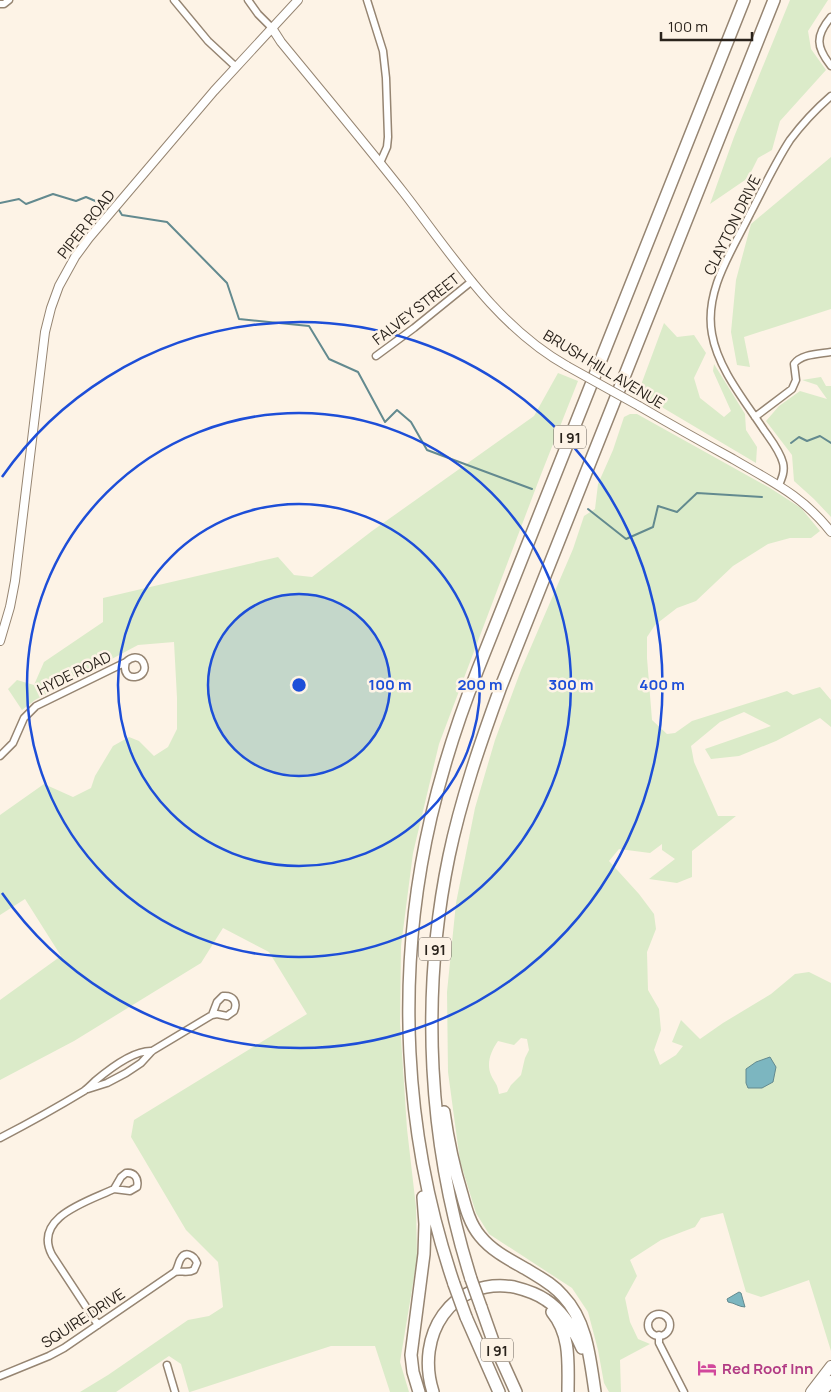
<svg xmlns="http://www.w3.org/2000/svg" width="831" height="1392" font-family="Manrope,sans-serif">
<rect width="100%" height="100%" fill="#fdf3e6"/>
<path fill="#dbebc9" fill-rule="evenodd" d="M790,0h38l-20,31 3,18 15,21 -46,51 -8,29 -14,8 -10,20 -38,26 24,-67z
M831,157v152l-87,28 6,30 -13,-2 -6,-33 5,-52 15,-56z
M664,323l13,14 17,-2 12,18 -12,25 6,20 24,19 7,-6 -18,-40 1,-7 31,50 1,16 11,17 -1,16 -118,-70z
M558,373l20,8 -38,96 -101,267 -26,109 -12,93 -1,77 7,106 9,78 1,52 -17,103 9,30h-19l-15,-46h-44l-141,46h-1l-8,-28 -12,-8 -53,36h-36l28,-17 80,-55 21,-4 14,-9 -5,-45 -32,-32 -55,-93 3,-17 173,-106 -38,-62 -46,-24 -22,35 -127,78 -74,39v-80l61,-44 -36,-57 -25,16v-100l44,-31 29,13 18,-9 4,-12 18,-30 16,-9 10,4 15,15 14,-9 9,-18v-31l-3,-56 -36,3 -103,55 -13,10 -14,-21 9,-9 17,5 10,-23 59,-40v-24l175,-41 16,18 18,2 60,-46 162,-115z
M821,377l5,9h5v131l-17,-18 -20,-18 -2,-26 -26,-34 13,-15 21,-15 27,8 -10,-14 -15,-5z
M630,414h7l133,74 31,20 19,23 -9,7h-21l-22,6 -35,22 -37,35 -19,7 -22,17 -8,12v21l5,62 15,14 8,-1 17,-12 95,-30 6,4 27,-8 11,13v27l-11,-9 -44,23 -37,15 -28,3 -6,-10 66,-23 -27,-14 -24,10 -29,24 3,16 24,54h18l-44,35v26l-15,6 -28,-4 26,-20 -13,-9v-6l-12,9 -31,-4 -10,12 30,33 15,20 2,15 -9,23 1,38 11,19 2,21 -7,20 6,15 16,-10 7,-9 -11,-4 9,-22 19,19 23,-16 48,-29 24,-20 14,-2 22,11v368l-22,-71 -48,17 -15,-5 -23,-79 -22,5 -6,9 -34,13 -31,20 7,16 -12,22 5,24 8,17 12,5 -30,16 1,32h-12l-5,-9 -6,-33 -10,-38 -16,-24 -83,-54 -13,-21 -16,-52 -12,-89 -1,-80 9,-89 19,-95 20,-68 26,-70 52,-121 11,-33 11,-7 3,-25 15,-34 11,-33zM521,1038l6,1 2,11 -4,8 -4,17 -10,10 -4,7 -8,2c-2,-12 -4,-10 -8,-19 -5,-12 0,-24 7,-34l16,4z"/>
<path fill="#7cb6c0" stroke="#638a8f" d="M770,1057l6,10 -3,15 -11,6h-14l-2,-5v-14l10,-7z
M739,1292l2,1 4,14c-6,0 -10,-4 -17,-5l-1,-3z"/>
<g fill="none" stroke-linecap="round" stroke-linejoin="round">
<path stroke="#638a8f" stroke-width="2" d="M0,203l19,-4 7,5 27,-10 23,7 10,-4 14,6 10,2
M119,210l3,5 45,7 60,61 12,36 70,7 20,33 29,13 27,50 12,-12 14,12 16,28 105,39
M791,443l8,-6 8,4 13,-5 11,7
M588,509l38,30 27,-12 5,-21 19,6 20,-19 65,4"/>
<g stroke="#968572" stroke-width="9">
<path id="minor" d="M174,0l34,41 28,26
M248,0l10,14 14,14
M367,0l16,51 3,27 2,59 -1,10 -7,16
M0,4h4l5,-4
M831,17c-16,19 -15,30 0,49
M376,356l38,-28 58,-47
M755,417l37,-28 4,-9 -2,-16c7,-10 25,-10 37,-12
M779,485c3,-7 6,-14 4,-22 -3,-12 -12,-23 -19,-33 -19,-29 -46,-61 -52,-96 -8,-43 20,-83 38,-120 13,-25 25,-51 40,-74 12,-16 26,-31 41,-44
M0,756l13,-13 11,-25 12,-12 90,-44c5,-5 13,-7 17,0 9,17 -24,23 -17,0
M223,996c10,-1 15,6 11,15l-7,5 -10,-2 -5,1 5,-13z
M88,1089l19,-6 19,-10 15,-10 11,-12 60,-36
M0,1138c29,-15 56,-30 84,-47 4,-3 7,-6 11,-10 13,-11 39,-31 57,-30
M126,1173c8,-1 13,5 11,14l-7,4 -16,-2 7,-12z
M648 1325a11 11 0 1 1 22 0a11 11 0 1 1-22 0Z
M98,1325l-46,-70c-20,-38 37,-54 62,-66
M659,1335v8l25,49
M167,1365l8,27
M0,1376l49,-20 15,-8 111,-76c6,-2 12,2 19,-2l3,-7c-3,-8 -12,-13 -17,-3 -2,4 -2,8 -5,12"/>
</g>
<g stroke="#968572" stroke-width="10">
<path id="tertiary" d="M272,28l9,14c41,50 83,100 123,151 48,62 92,133 163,173
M639,406c31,18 63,36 94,53 39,23 69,36 98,73
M0,641l10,-34 5,-26 30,-249 6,-24 8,-22 16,-29 14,-19 125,-147 84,-91"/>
</g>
<g stroke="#968572" stroke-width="12">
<path id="primary" d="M811,1392l20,-26
M822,1392l9,-11"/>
</g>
<g stroke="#968572" stroke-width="14">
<path id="motorway" d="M444,1112c4,28 10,56 18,82 4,15 8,30 18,42 12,15 30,24 46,33 13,8 27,15 37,27 24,25 27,63 32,96
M471,1279c-43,-136 -51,-283 -22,-423 12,-57 31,-112 51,-167l274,-689
M454,1284c-51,-150 -59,-312 -23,-467 12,-51 28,-100 47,-148l266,-669
M481,1307l12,34 23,51
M552,1312c19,23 16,52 16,80
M466,1317l33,75
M419,1392l-6,-20 -2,-17 13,-101 1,-30 -2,-27
M433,1392c-18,-56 18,-115 81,-105 12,3 22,6 32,13 17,11 28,30 36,48"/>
</g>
<use href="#minor" stroke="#fff" stroke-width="6"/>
<use href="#tertiary" stroke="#fff" stroke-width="8"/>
<use href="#primary" stroke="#fff" stroke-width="10"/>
<use href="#motorway" stroke="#fff" stroke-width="11"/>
<g stroke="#968572" stroke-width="10" stroke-linecap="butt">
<path id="tertiary-bridge" d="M567,366l72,40"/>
</g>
<g stroke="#968572" stroke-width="14" stroke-linecap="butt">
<path id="motorway-bridge" d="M471,1279l10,28
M454,1284l12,33"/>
</g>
<use href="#tertiary-bridge" stroke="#fff" stroke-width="8"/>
<use href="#motorway-bridge" stroke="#fff" stroke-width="11"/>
</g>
<circle cx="299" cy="685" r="91" fill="#1d4ed8" fill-opacity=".12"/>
<g fill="none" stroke="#1d4ed8" stroke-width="2.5">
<circle cx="299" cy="685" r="91"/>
<circle cx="299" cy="685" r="181"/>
<circle cx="299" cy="685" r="272"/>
<path d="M2 477A363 363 0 1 1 2 893"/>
</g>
<defs>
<g id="hotel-bare" transform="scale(1.5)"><path d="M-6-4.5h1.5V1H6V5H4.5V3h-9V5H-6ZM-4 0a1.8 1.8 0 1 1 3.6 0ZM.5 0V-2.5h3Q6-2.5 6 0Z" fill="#d1479c" stroke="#fdf3e6" stroke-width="2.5" paint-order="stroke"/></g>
</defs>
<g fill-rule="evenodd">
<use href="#hotel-bare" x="707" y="1368"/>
</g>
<g text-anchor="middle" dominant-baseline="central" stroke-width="5" stroke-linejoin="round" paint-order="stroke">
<g fill="#fdf3e6" stroke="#696159" stroke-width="1">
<rect x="554" y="425.5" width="32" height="23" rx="4"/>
<rect x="419" y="937.5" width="32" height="23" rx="4"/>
<rect x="481" y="1338.5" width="32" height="23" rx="4"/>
</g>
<g font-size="14" font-weight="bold" fill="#2a231c">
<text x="570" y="437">I 91</text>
<text x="435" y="949">I 91</text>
<text x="497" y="1350">I 91</text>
</g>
<g font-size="15" fill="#2a231c" stroke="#fdf3e6">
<text transform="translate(86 224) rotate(-52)">PIPER ROAD</text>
<text transform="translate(732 225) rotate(-64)">CLAYTON DRIVE</text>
<text transform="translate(416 309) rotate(-38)">FALVEY STREET</text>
<text transform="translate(604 369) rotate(31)">BRUSH HILL AVENUE</text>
<text transform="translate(74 673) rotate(-26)">HYDE ROAD</text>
<text transform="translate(83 1318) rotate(-33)">SQUIRE DRIVE</text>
</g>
<g font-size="15" font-weight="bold" fill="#b23c85" stroke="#fdf3e6" text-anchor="start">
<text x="722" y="1368">Red Roof Inn</text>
</g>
</g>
<circle cx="299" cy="685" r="8" fill="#1d4ed8" stroke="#fdf3e6" stroke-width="2.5"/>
<g font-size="15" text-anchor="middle" font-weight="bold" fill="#1d4ed8" stroke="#fdf3e6" stroke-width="5" stroke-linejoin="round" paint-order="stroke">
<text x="390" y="690">100 m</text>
<text x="480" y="690">200 m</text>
<text x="571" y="690">300 m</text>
<text x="662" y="690">400 m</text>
</g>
<path d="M661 32v8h91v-8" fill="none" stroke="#2a231c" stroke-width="2.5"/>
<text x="668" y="32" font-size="15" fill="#2a231c" stroke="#fdf3e6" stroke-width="4" paint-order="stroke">100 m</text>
</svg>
